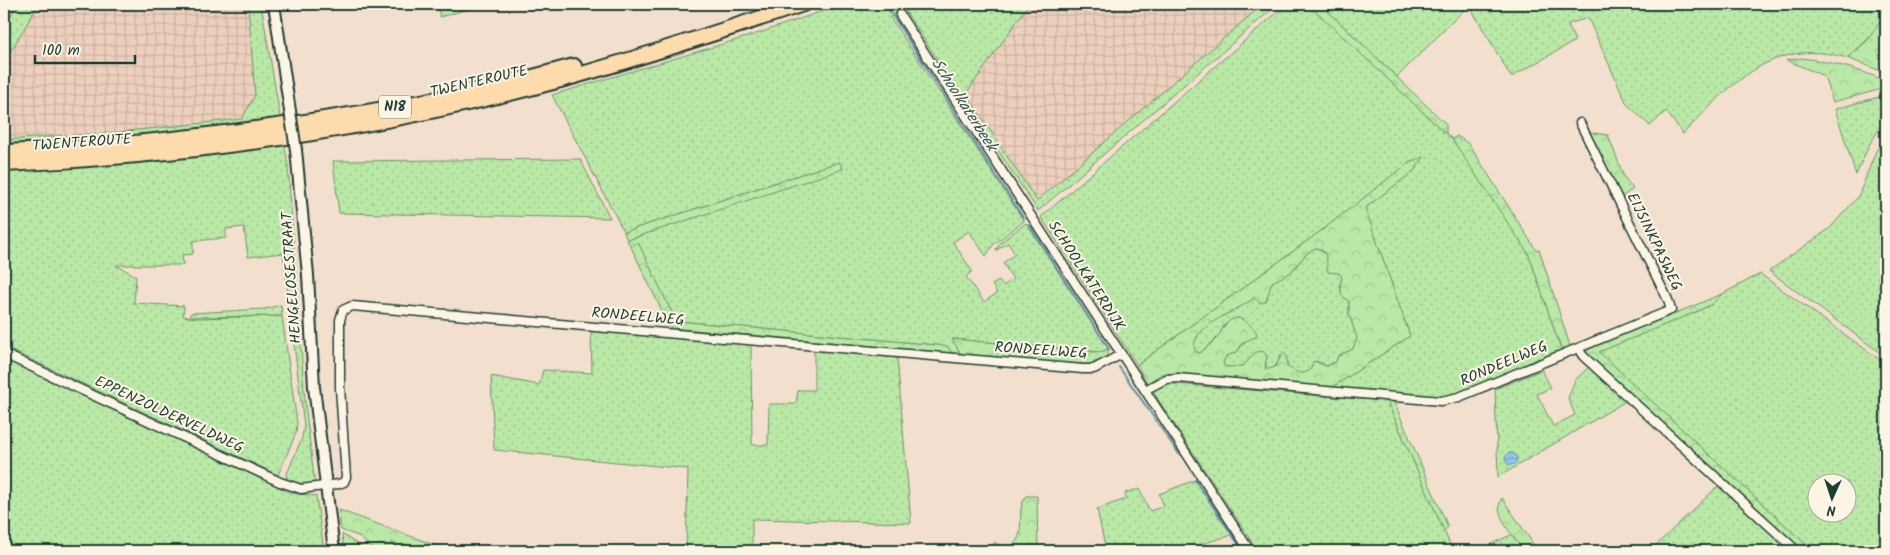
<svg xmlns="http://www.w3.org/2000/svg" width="1890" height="555" font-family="Kalam,sans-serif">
<defs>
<pattern id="industrial-grid" width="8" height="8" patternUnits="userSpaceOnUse" patternTransform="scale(1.25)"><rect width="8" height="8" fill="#edcfbc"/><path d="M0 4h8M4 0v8" fill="none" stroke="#cbb3a2"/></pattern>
<pattern id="grass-dots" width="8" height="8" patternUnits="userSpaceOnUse" patternTransform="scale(1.25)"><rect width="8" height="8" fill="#bae8a6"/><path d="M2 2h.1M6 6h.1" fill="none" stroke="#9fc890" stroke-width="1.8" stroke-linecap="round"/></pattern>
<pattern id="forest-crowns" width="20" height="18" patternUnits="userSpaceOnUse" patternTransform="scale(1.25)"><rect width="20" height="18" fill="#bae8a6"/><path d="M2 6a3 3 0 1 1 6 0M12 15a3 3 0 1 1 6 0" fill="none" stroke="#9fc890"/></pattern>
<pattern id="water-rules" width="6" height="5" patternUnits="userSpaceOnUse" patternTransform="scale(1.25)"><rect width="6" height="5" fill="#90c8ef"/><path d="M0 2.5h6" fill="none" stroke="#75a4c2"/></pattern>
</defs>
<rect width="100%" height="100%" fill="#f3dfcd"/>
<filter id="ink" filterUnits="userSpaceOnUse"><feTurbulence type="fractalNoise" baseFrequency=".02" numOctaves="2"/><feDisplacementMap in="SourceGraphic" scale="10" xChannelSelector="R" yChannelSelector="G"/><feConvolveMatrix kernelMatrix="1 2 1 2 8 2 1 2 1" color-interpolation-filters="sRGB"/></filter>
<g filter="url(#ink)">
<path fill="url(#industrial-grid)" d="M4,4h248l14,90 -13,28 -249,22z
M1029,4h234l-226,197 -71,-107z"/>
<path fill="url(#grass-dots)" stroke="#6c926d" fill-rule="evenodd" d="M17,4h22l-35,58v-34z
M248,4h13l20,118 -277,27v-9l114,-8 124,-13 13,-24z
M843,4h186l-63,90 71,107 226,-197h15l-240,207 -134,-202 -14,8 134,204 -31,24 -7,11 -17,-25 -16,11 19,29 -6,6 18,25 13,-9 -5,-8 7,-4 4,5 10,-7 -10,-16 12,-9 -7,-11 -13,8 6,-9 25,-19 83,126 -9,3 -147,-13 7,15 -8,-1 -5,-7 -280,-26 -3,-5h9l-35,-72 -7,4 -4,-7 216,-72 -4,-6 -215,70 -72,-137 201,-60z
M1287,4h21l145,136 13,17 63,98 33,97 -114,46 -117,-10 79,-52 -45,-128 49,-37 1,-12 -90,69 -188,137 -96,-148z
M1320,4h566c0,22 -23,40 -39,54 -75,-22 -116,27 -164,76l-17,-23 -16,15 -23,-22 -39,-86 -20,6 7,17 -64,36 -42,-72 -72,72z
M1886,95v25l-16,23 -14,32 -21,-66z
M1886,136v221l-117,-86 60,-42 29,-32 18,-46z
M284,141l4,25 17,237 10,82 -10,2 -17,-6 -2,-5 16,-38 2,-12 -21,-173 -35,4 -4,-30 -18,2v9l-33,3v13l-11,1 1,10h-67l20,11 -2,27 50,3 -1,10 15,2 84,-2 15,107 -1,10 -18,42 -274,-128v-179z
M580,159l30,59 -271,-5 -6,-52z
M1315,248c11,1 15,16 20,24l4,1 3,4 -2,8 2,11 7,5v13l8,24 -4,11 -15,7 -2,6 -10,4 -9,-5c-4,5 -11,16 -20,13 -3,-1 -6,-5 -10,-6v-7l-6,-7c-3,8 -5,16 -15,16v-8l-10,-10 -13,14 -18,1 -2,-4 3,-7 11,-4 10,-13 9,-2 -4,-10 -14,-9 -14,7 -5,11 -19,17 -6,-2c-7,-24 46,-41 60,-53l3,1 10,-2 5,-15 22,-13 12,-15z
M1760,274l126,90v187h-73l-215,-199 100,-41 14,-7 10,-10zM1818,482h30v30h-30z
M591,329l160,16 1,100h16l1,-41h27l2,-14h16v-40l83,8 14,165 -159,-4v32h-66l2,-82 -194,-19 -3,-74 48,9 4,-15 49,3z
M4,357l167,77 112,55 7,4 26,3 8,55h-320z
M1589,367l37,34 -128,76 -3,-88 47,-19 9,18 -14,6 16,32 22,-11 -7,-17 7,-18z
M1161,383l226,18 66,150h-195l-103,-156 -2,-7z
M1195,480l37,55 -54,16h-72l-9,-42 29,-10 -1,-6 14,-4 11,22 14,-5 -5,-12z
M1719,485l62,57 8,9h-139z
M342,534l25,17h-23z
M1513,534l11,17h-48z"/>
<path fill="url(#forest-crowns)" stroke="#6c926d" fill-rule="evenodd" d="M437,4h29l2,5 -28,8z
M1308,4h12l126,120v10z
M1886,12v61l-39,-15 20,-17z
M1802,58c30,4 56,11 84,23v7l-53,14 -9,-26 -38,-16z
M1587,132l21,3 16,42 9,12 -13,9z
M1457,136l12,8 67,106 3,-1 32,100 -9,3 -33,-97 -77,-116z
M1424,157l-10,14 -49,37 45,128 -79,52 -168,-15 -16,10 -10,-18 188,-137 82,-64zM1315,248c15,1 10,14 13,24l11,1 3,4 -2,8 2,11 7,5v13l8,24 -4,11 -15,7 -2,6 -10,4 -12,-5 -4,9c-11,7 -13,1 -23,-3l-1,-12 -3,-2 -8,14 -9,3 -1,-4 2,-10 -4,-5 -7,1 -13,14 -18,1 -2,-4 3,-7 11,-4 6,-10 13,-5 1,-4c-9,-12 -22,-23 -33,-6 -3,3 -4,7 -6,10 -6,6 -12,11 -18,16l-5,-2c-8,-24 45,-41 59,-53l6,5 6,-2 6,-19 18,-9 16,-19z
M839,162l4,7 -216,71 -3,-8z
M638,242l35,73h-9l-33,-68z
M1722,294l-10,10 -14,7 -99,41 214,199h-11l-216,-198 3,-4z
M281,305l1,11 -93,1 2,-4 74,-4z
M667,320l280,26 5,7 -281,-25z
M952,339l148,13 9,-3 -3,9 -20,7 -125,-11z
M1387,401l7,1 54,125 -4,4z
M1026,496h11l1,55h-43l-1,-9 12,6c25,-8 7,-36 20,-52z
M1502,498l36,53h-14c-9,-13 -33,-38 -22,-53z
M339,510l112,41h-35l-25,-9v9h-15l-18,-15 -17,-6z"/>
<path fill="url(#water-rules)" stroke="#6390a4" d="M1505 459a6 6 0 1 1 12 0a6 6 0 1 1-12 0Z"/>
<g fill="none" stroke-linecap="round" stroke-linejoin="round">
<path stroke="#6390a4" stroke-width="2" d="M885,4l139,215
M1029,225l80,124
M1119,367l60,87
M1195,480l48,71"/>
<g stroke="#1f3d34" stroke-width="11">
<path id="street" d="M900,15l350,536
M1578,348l93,-38 -3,-10 -88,-177
M4,354l276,128 21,7 38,-5 5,-2 2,-5 -6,-89v-68l3,-10 9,-4 731,63h11l26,-14
M1145,390l21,-11 12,-1 263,23 18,-4 119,-49 5,8 214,195"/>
</g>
<g stroke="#1f3d34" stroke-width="14">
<path id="secondary" d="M274,4l16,107
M296,150l12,125 6,112 20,164"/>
</g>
<g stroke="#1f3d34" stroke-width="18">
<path id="highway" d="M4,152c89,-3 178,-13 266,-25 102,-14 205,-33 304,-61
M4,164c190,-8 380,-36 564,-86 79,-22 157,-48 235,-74"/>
</g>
<use href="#street" stroke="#fcf5e5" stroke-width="8"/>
<use href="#secondary" stroke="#fcf5e5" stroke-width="10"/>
<use href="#highway" stroke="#fedbac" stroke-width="14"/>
<g stroke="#1f3d34" stroke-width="14" stroke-linecap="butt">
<path id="secondary-bridge" d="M290,111l6,39"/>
</g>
<use href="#secondary-bridge" stroke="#fcf5e5" stroke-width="10"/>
</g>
</g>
<g text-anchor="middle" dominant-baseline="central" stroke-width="4" stroke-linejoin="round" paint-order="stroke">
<rect fill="#fcf5e5" stroke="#617469" stroke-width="1" x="379" y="95.5" width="32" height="23" rx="4"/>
<g font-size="14" font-weight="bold" fill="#1f3d34">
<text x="395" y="107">N18</text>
</g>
<g font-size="15" fill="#1f3d34" stroke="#fcf5e5">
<text transform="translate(479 82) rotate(-13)">TWENTEROUTE</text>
<text transform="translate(82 143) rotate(-4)">TWENTEROUTE</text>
<text transform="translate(1654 242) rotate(64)">EIJSINKPASWEG</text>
<text transform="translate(1086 276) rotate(57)">SCHOOLKATERDIJK</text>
<text transform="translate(292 278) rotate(-94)">HENGELOSESTRAAT</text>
<text transform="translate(638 317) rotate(5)">RONDEELWEG</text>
<text transform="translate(1041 351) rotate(4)">RONDEELWEG</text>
<text transform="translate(1504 364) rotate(-23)">RONDEELWEG</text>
<text transform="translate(169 415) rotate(25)">EPPENZOLDERVELDWEG</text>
</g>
<g font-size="16" font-style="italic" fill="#365959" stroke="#fcf5e5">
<text transform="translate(964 105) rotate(57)">Schoolkaterbeek</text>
</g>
</g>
<rect width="1890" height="555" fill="none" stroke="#fcf5e5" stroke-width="20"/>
<rect x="10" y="10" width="1870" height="535" fill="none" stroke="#1f3d34" stroke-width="2" filter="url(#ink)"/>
<g transform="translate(1832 498) rotate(183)"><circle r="24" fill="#fcf5e5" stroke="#a4ab9e"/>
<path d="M0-4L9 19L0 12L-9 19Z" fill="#1f3d34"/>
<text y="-8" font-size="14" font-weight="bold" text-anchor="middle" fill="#1f3d34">N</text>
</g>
<path d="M35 55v8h100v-8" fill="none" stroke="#1f3d34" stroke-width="2.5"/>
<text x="42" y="55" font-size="15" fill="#1f3d34" stroke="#fcf5e5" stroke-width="4" paint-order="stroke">100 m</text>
</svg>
